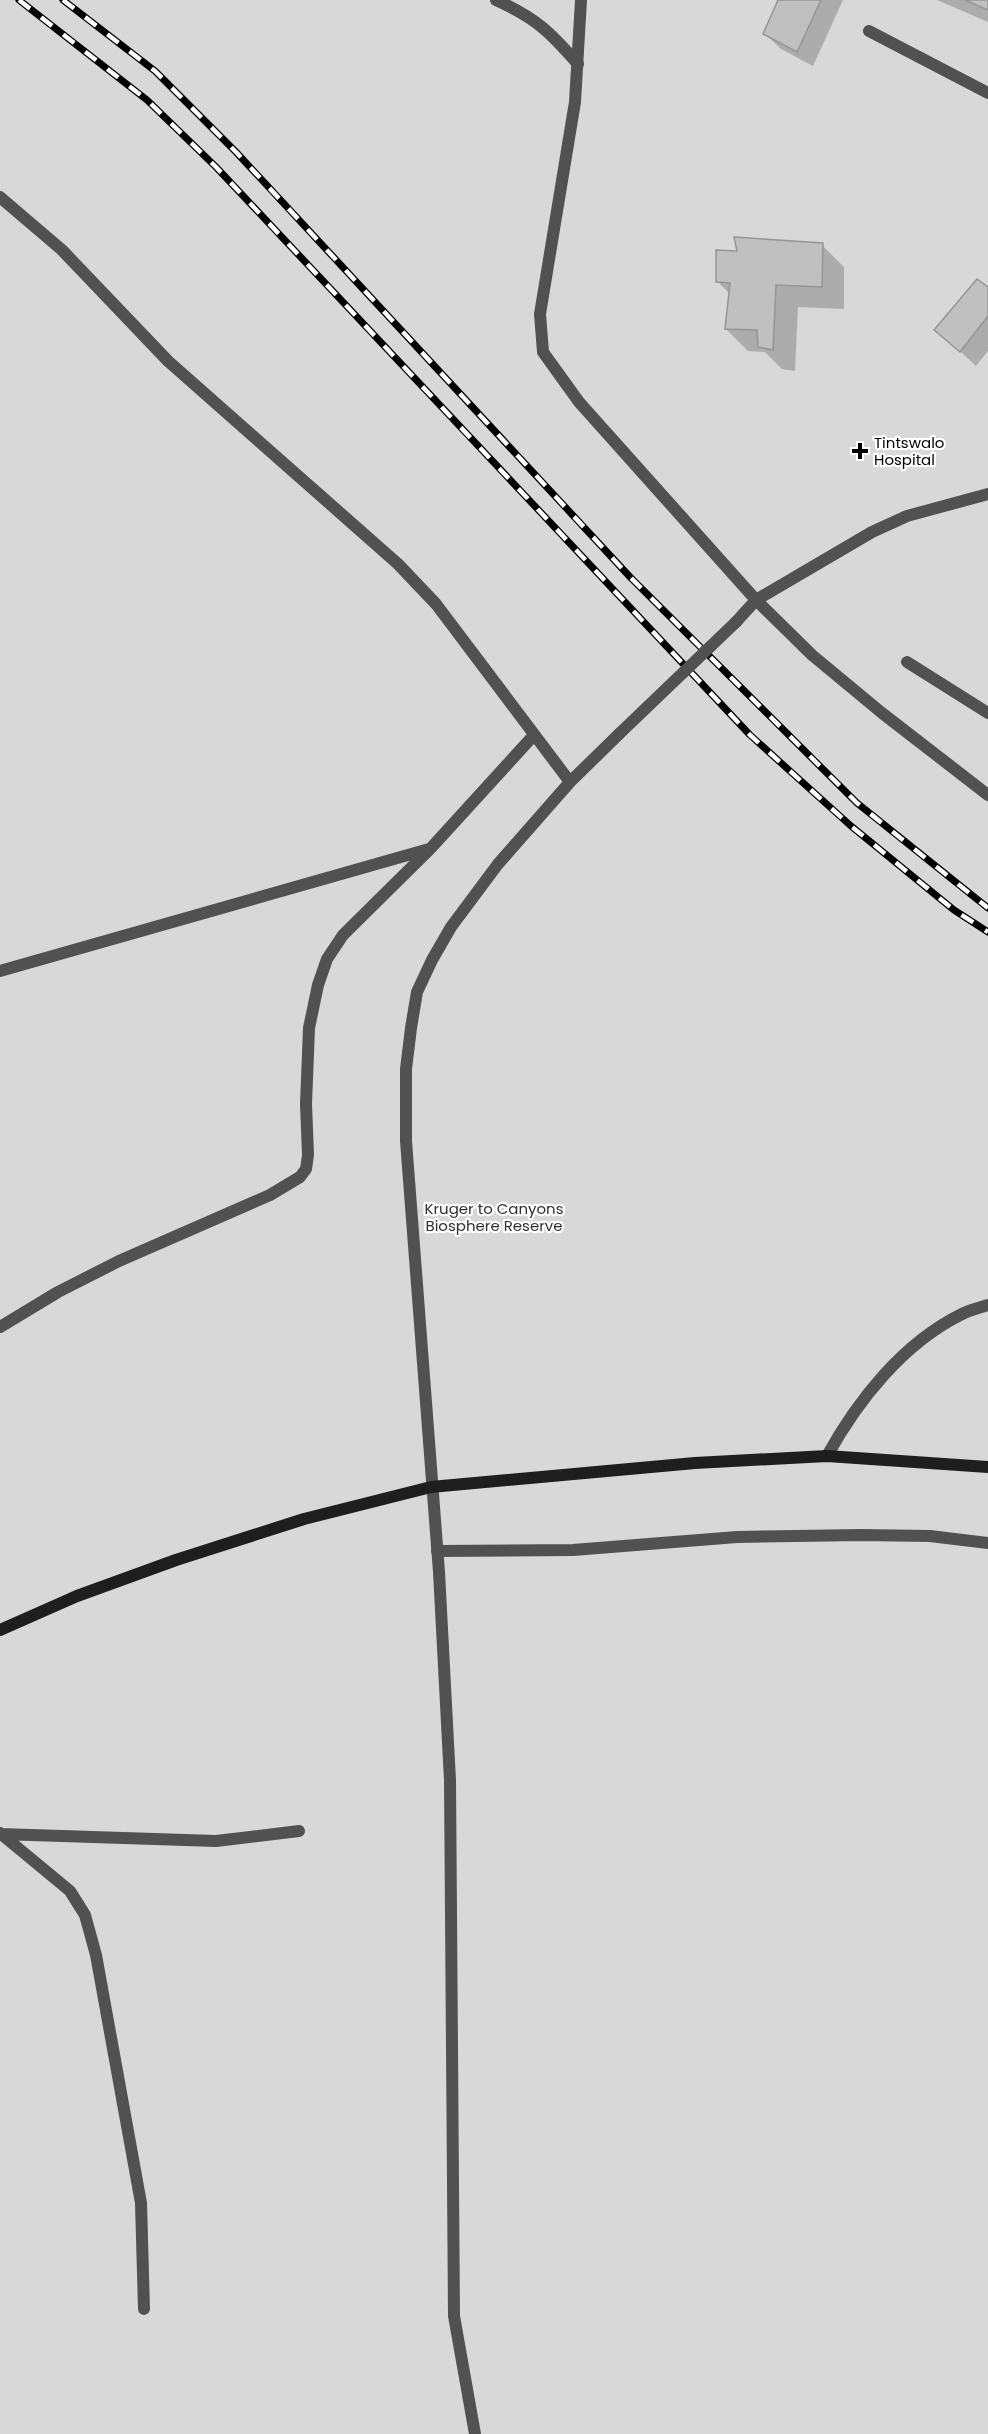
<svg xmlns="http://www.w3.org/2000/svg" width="988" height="2434" font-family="Poppins,sans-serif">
<rect width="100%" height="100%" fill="#fff"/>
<path fill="#d8d8d8" d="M0,0h988v2434h-988z"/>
<path fill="#0003" d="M780,0h63l-30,66 -32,-17 -16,-15z
M937,0h51v22z
M822,245l22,22v42l-46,-2 -3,64 -13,-2 -17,-17 -17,-1 -22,-22 4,-35 -13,-13 22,-28z
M988,288v63l-12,15 -40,-37z"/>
<path fill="#c0c0c0" stroke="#959595" stroke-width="1.5" d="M778,0h43l-24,52 -34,-18z
M965,0h23v10z
M734,237l89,6 -1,44 -46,-2 -3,65 -15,-3 -1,-17 -32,-1 5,-46 -14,-1v-32l21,1z
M977,279l11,8v29l-28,36 -26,-22z"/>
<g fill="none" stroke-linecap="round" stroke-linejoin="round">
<path stroke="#515151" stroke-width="12" d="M496,0c40,18 54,32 82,64
M869,31l119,62
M756,600l116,-68 35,-16 81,-22
M907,662l81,51
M827,1456c31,-56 76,-113 135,-142 8,-4 17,-6 26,-9
M437,1551l136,-1 164,-13 124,-2 69,1 58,7
M0,1833l70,58 15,24 11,40 45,248 3,106
M0,1834l216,7 83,-10"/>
<path stroke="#515151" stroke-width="12" d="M581,0l-6,102 -35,212 3,38 36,50 177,198 56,55 70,58 106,82
M0,197l62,53 106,111 230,203 38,40 134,178
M736,622l20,-22
M0,971l429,-122
M0,1327l58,-35 61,-31 151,-66 30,-18 6,-8 2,-14 -2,-51 3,-76 9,-43 9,-26 16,-24 88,-87 103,-113
M475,2434l-21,-118 -4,-536 -11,-208 -33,-431v-72l5,-41 6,-36 15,-32 19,-33 47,-63 72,-82 49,-48"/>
<path stroke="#1e1e1e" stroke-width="12" d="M0,1630l77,-34 99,-36 128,-41 127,-32 264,-24 132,-7 161,11"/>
<g stroke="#000" stroke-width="7">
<path id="rail" d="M19,0l128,100 69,67 534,568 101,91 103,84 34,22
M63,0l92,71 81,81 395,426 226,225 131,105"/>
</g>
<use href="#rail" stroke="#fff" stroke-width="4.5" stroke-dasharray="14" stroke-linecap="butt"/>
<path stroke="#515151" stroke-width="12" d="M619,734l117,-112"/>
</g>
<path fill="#000" stroke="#fff" stroke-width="2" d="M857 442h6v6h6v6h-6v6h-6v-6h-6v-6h6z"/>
<g text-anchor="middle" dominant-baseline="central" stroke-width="4.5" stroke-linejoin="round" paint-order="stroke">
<g font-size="15" fill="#000" stroke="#fff" text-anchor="start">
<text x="874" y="442">Tintswalo<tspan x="874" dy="17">Hospital</tspan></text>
</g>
<g font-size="15" fill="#2f2f2f" stroke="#fff">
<text x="494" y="1208">Kruger to Canyons<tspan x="494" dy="17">Biosphere Reserve</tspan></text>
</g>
</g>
</svg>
